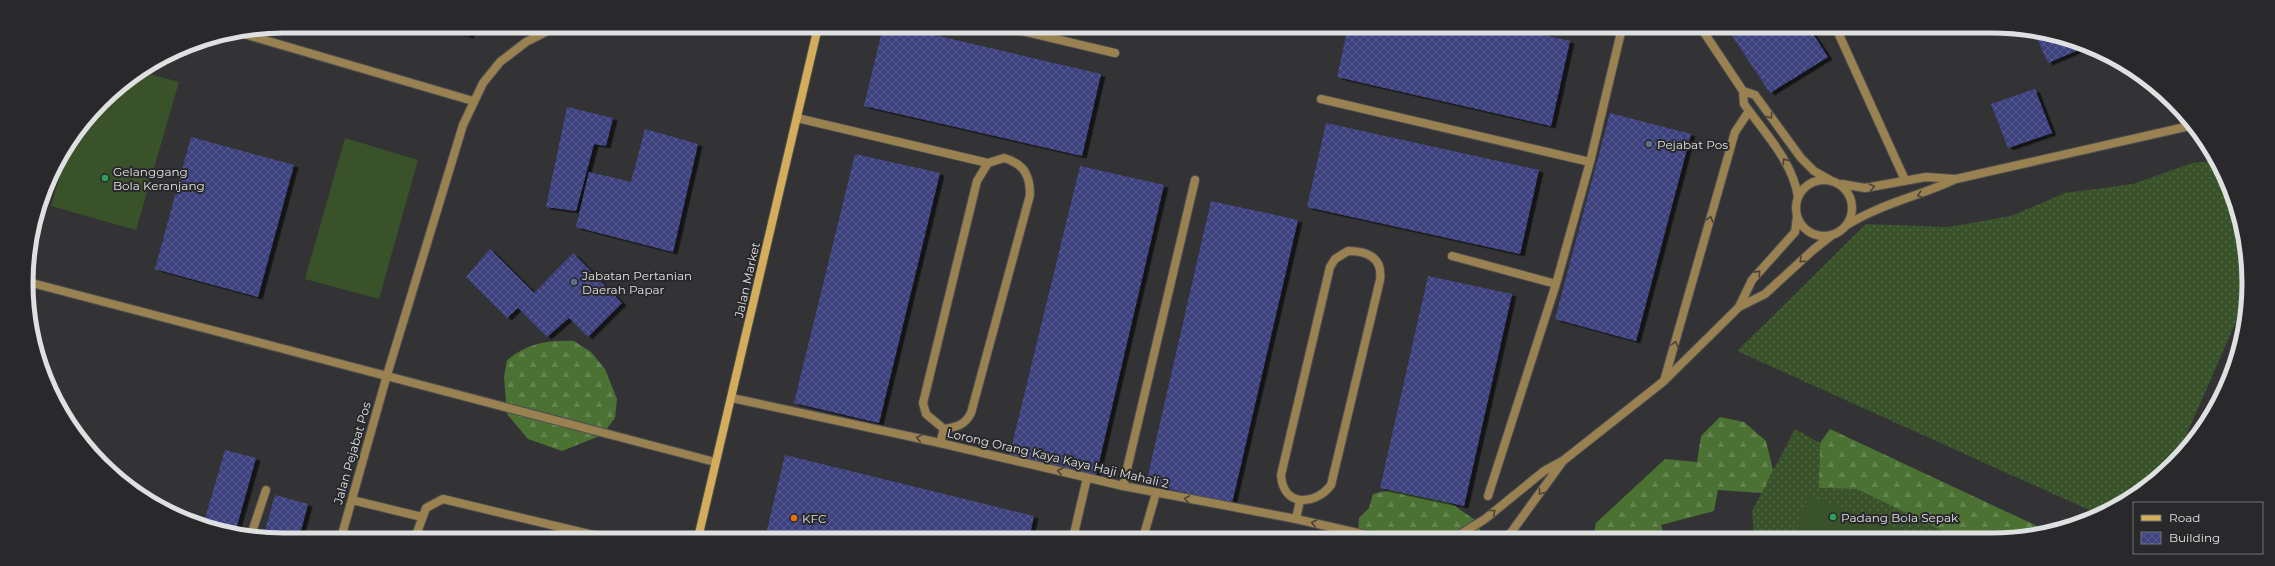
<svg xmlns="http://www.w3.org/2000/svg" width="2275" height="566" font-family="Montserrat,sans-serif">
<defs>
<pattern id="grass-dots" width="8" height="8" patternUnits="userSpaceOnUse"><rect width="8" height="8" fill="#39522a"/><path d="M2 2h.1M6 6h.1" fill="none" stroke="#556b49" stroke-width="1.8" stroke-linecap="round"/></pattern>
<pattern id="forest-firs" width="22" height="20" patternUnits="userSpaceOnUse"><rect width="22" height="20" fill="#4b7133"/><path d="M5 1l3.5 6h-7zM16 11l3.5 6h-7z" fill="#648550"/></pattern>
<pattern id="building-cross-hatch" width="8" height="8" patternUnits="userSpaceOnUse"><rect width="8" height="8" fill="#3e427f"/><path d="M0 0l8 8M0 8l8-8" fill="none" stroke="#595d91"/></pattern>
<filter id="shadow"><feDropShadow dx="4.5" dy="2.5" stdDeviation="0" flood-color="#0009"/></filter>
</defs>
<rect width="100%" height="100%" fill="#333336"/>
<path fill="url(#grass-dots)" d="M2213,161l27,56 6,82 -73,166 -68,49 -5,1 -363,-164 129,-127 82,3 63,-11 54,-23 68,-9 59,-21z
M1795,429l25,14 -1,45 38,1 100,49h-203l-2,-27z"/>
<path fill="url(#forest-firs)" d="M574,341l17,11 14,17 12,30 -2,19 -13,17 -40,16 -34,-12 -21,-25 -3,-37 3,-17c21,-17 41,-20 67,-19z
M1720,417l24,5 22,19 7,29 -11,23 -44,-3 -4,21 -53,14 4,13h-72l3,-15 69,-64 32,3 4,-26z
M1830,429l207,97 9,6 -21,6h-68l-100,-49 -38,-1 1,-45z
M1390,490l36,3 26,11 26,18 3,11 -2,5h-118l-3,-3 1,-17 10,-10 4,-14z"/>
<path fill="#39522a" d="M142,72l37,10 -43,148 -85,-24 17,-57 45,-59z
M345,138l73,22 -39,139 -74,-20z
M1808,496l115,42h-129z"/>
<path fill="url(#building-cross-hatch)" filter="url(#shadow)" d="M433,26h39l-3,10z
M883,27h17l201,47 -19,82 -218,-50z
M1348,27l163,1 59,13 -19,85 -214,-49z
M1727,28h82l19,29 -58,36z
M2034,31l49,17 -35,15z
M2035,89l17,44 -44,15 -17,-44z
M567,107l46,11 -7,28 -12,-2 -18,67 -30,-4z
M1610,113l81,21 -55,207 -81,-22z
M1326,123l213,47 -19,84 -213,-47z
M645,129l53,15 -25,108 -97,-25 13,-55 42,10z
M191,137l103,28 -36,132 -103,-28z
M855,154l85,19 -61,250 -85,-20z
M1080,166l84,19 -68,290 -87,-18z
M1211,201l87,19 -66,283 -86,-19z
M490,249l44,44 39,-40 49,50 -34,34 -19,-19 -22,19 -29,-29 4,-4 -15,14 -41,-41z
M1428,276l84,18 -48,212 -84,-18z
M225,450l31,8 -21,75 -31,-11z
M785,455l249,61 -5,22h-264z
M275,495l33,9 -9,34h-36z"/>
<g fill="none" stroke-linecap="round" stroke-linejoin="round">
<g stroke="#4f4f51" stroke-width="10">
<path id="service" d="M1701,28l42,63 1,13c20,28 49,58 54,93
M1743,91l12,4 46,63 13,13 16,9
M1004,158c20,6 26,17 26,37l-59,218c-6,12 -14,14 -27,16l-18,-15 -3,-11 54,-222 11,-18z
M1348,251c20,0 35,7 32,29l-49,205c-16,21 -48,22 -50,-10l49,-208 5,-8z
M1664,381l71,-249 14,-21
M940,443l4,-14
M352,500l70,17
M1296,519l4,-19
M250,538l16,-48
M415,538l11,-30 17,-9 163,39
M1073,538l14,-60
M1143,538l13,-45"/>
</g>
<g stroke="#4f4f51" stroke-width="10">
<path id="pedestrian" d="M1005,27l110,26
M1321,99l269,63
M797,118l191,45
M1452,256l104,28
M1123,486l72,-306
M1488,496l68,-212 34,-122 32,-134"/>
</g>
<g stroke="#4f4f51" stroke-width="10">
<path id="minor" d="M1836,28l69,152
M244,34l229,67
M28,282l687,180
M732,398l208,45 183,43 173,33 84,19
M341,538l46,-163 76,-250 20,-42 17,-21 26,-20 28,-14 81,-2"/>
</g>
<g stroke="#4f4f51" stroke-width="10">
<path id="tertiary" d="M1796 208a28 28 0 1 1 56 0a28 28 0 1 1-56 0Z
M1842,184l23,4 61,-11 29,2
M1847,225c33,-21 73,-29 109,-46l238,-54
M1739,307l13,-27 43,-48 2,-15
M1461,534l24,-15 59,-48 20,-11 100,-79 75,-74 26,-13 48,-44 19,-15
M1454,538c9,-4 17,-5 27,0
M1507,538l56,-77"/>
</g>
<g stroke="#4f4f51" stroke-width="10">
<path id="secondary" d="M698,538l120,-511"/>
</g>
<use href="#service" stroke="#998151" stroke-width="8"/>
<use href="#pedestrian" stroke="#998151" stroke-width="8"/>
<use href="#minor" stroke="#998151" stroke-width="8"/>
<use href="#tertiary" stroke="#998151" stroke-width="8"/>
<use href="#secondary" stroke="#d3ac5c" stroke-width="8"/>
</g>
<defs><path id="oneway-chevron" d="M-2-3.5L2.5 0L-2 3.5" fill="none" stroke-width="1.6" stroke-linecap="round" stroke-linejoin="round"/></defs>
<g stroke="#4b4337">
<use href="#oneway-chevron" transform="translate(1770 116) rotate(54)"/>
<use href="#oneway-chevron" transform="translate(1785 161) rotate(-125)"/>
<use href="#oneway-chevron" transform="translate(1872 187) rotate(-12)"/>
<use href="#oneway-chevron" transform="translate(1920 195) rotate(161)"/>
<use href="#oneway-chevron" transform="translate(1710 219) rotate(-74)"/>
<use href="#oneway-chevron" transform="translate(1802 260) rotate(137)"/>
<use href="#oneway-chevron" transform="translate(1758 273) rotate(-48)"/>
<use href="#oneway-chevron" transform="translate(1675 344) rotate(-74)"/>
<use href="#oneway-chevron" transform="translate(919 438) rotate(-168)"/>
<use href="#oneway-chevron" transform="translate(1060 471) rotate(-167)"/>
<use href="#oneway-chevron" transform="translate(1541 492) rotate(129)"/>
<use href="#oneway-chevron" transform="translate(1187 499) rotate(-170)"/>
<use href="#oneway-chevron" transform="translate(1493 512) rotate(-39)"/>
<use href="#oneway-chevron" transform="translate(1314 523) rotate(-167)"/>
</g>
<g fill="#5c6f8a" stroke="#29292c" stroke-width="1.5">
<circle cx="1649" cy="144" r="4"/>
<circle cx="574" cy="282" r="4"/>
</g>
<g fill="#2e9e5b" stroke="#29292c" stroke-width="1.5">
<circle cx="105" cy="178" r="4"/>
<circle cx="1833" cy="517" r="4"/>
</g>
<circle fill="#e8710a" stroke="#29292c" stroke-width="1.5" cx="794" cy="518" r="4"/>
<g text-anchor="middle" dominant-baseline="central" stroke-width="4" stroke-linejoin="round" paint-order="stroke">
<g font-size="12" fill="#dfe0e1" stroke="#29292c" text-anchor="start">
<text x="1657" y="144">Pejabat Pos</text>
<text x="113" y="171">Gelanggang<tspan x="113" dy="14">Bola Keranjang</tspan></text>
<text x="582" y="275">Jabatan Pertanian<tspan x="582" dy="14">Daerah Papar</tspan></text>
<text x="1841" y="517">Padang Bola Sepak</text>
<text x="802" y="518">KFC</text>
</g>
<g font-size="12" fill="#dfe0e1" stroke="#29292c">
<text transform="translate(747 280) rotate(-77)">Jalan Market</text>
<text transform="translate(352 453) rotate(-74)">Jalan Pejabat Pos</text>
<text transform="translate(1058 458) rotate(13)">Lorong Orang Kaya Kaya Haji Mahali 2</text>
</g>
</g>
<path d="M0 0H2275V566H0ZM283 33H1992A250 250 0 0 1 2242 283V283A250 250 0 0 1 1992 533H283A250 250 0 0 1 33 283V283A250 250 0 0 1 283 33Z" fill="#29292c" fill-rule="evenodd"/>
<path fill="none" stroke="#dfe0e1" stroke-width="5" d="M283 33H1992A250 250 0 0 1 2242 283V283A250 250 0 0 1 1992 533H283A250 250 0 0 1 33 283V283A250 250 0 0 1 283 33Z"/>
<rect x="2133" y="502" width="130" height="52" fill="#29292c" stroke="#727274"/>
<rect x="2141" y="515" width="20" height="6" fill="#d3ac5c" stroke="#727274"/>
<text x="2169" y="522" font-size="12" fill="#dfe0e1">Road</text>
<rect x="2141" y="532" width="20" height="12" fill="url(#building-cross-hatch)" stroke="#727274"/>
<text x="2169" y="542" font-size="12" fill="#dfe0e1">Building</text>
</svg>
